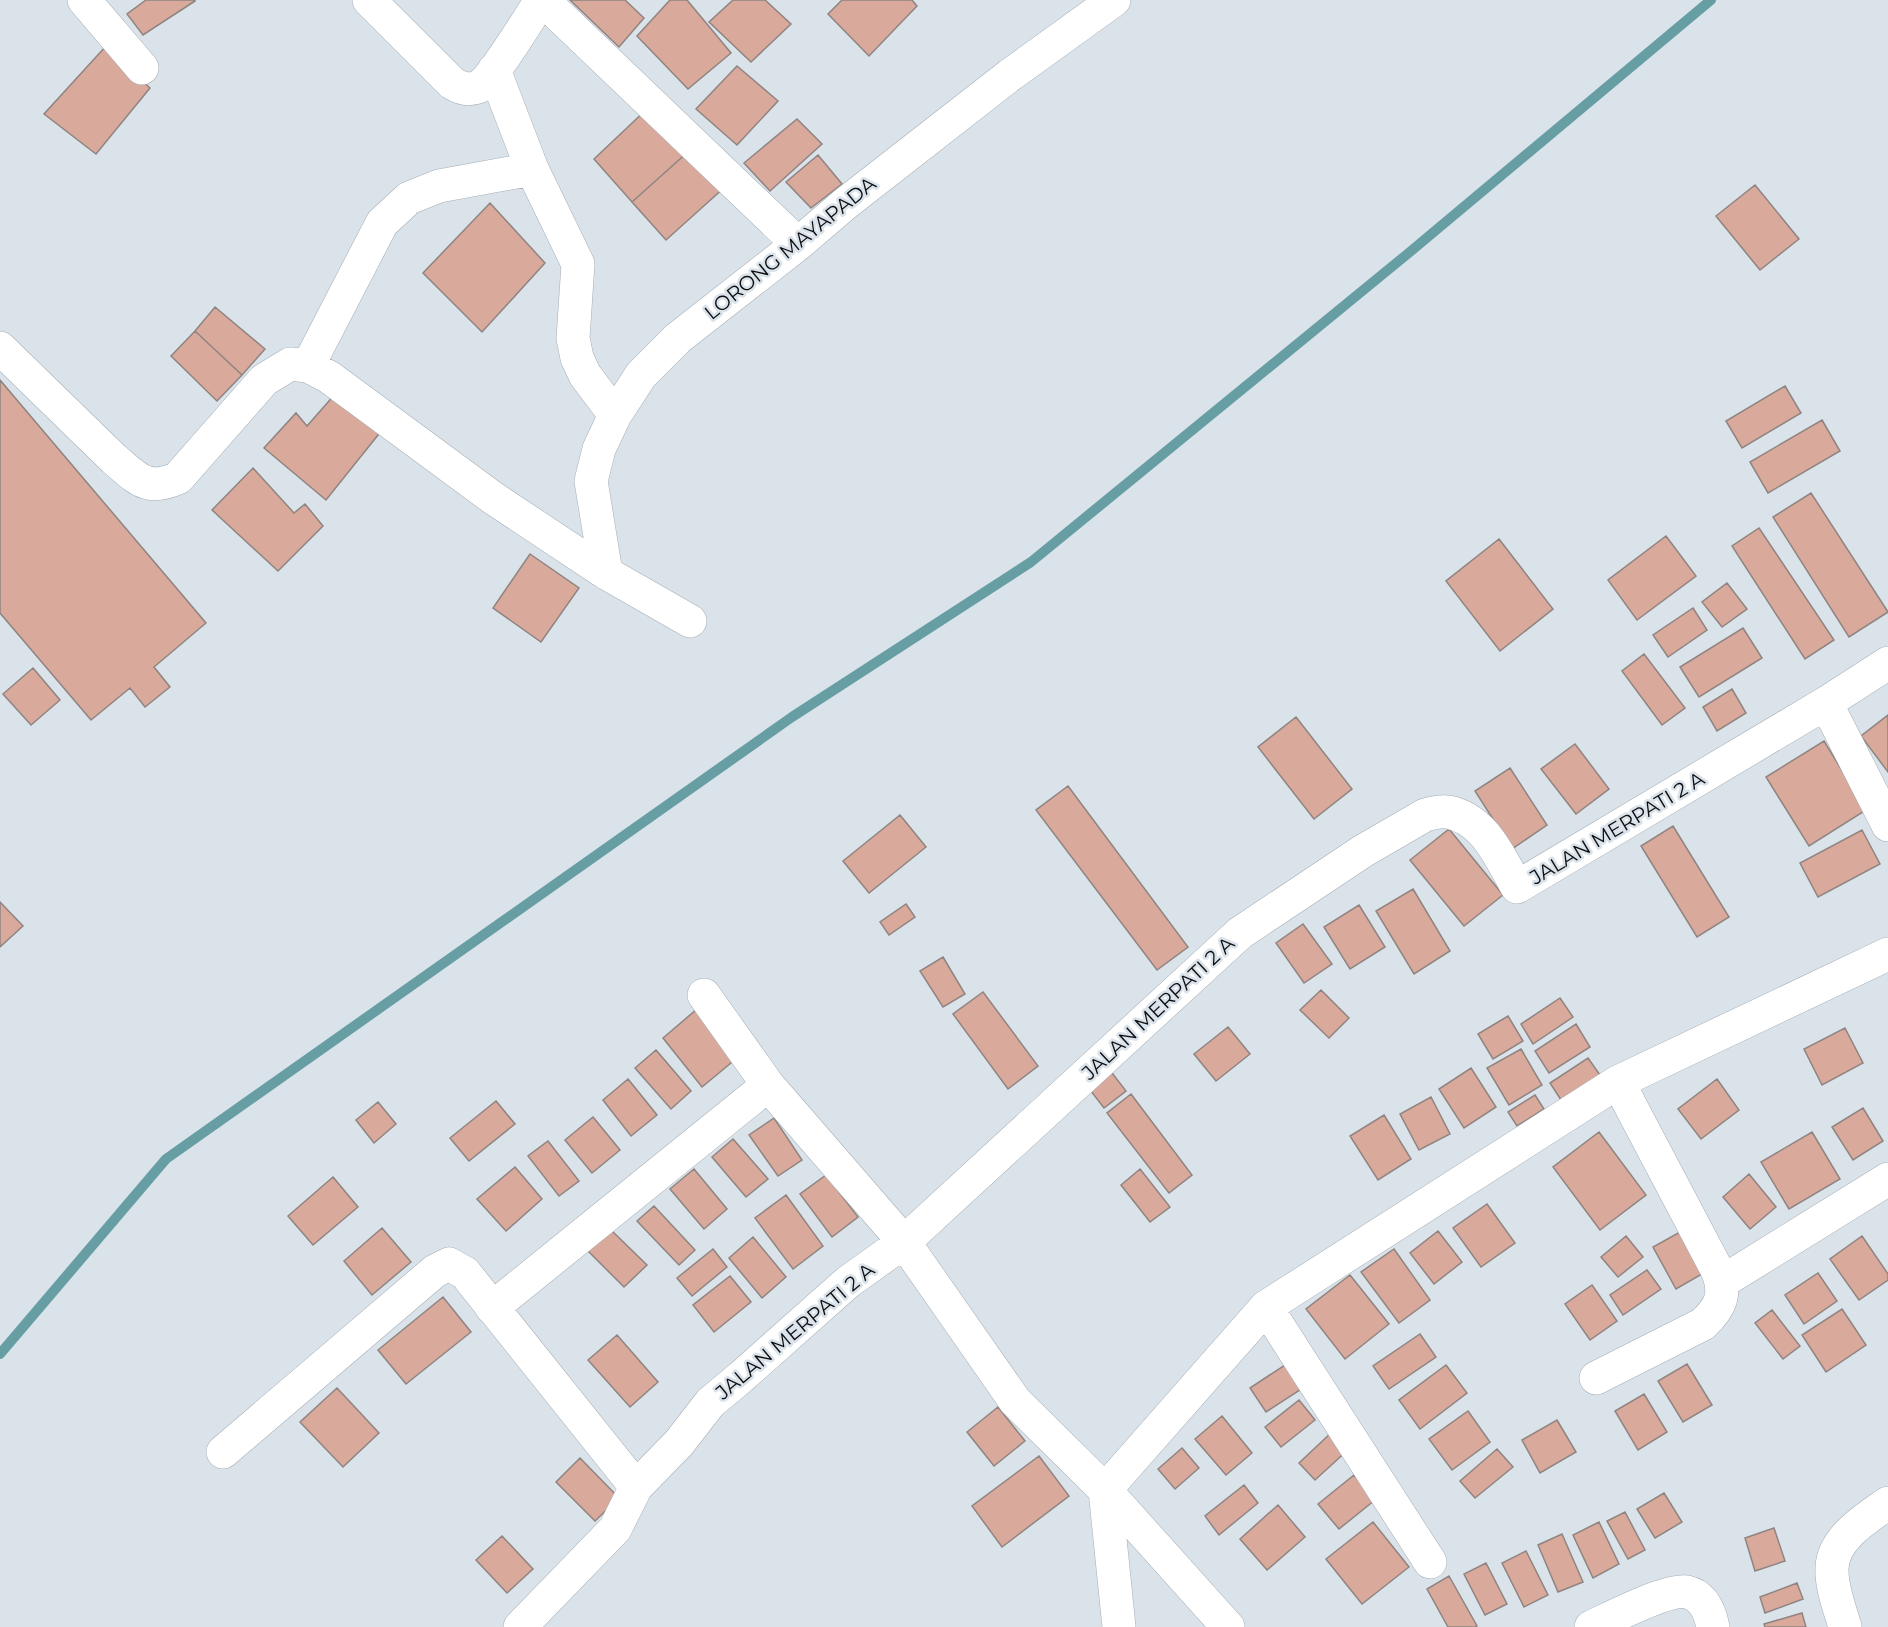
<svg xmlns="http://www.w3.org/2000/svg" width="1888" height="1627" font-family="Montserrat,sans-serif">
<rect width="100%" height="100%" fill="#dae2ea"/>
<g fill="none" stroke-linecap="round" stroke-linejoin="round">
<path stroke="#669ea4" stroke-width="10" d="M0,1354l166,-195 626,-442 239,-155 374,-306 306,-256"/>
</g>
<path fill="#d9a99b" stroke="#8f8481" stroke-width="1.5" d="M146,0h49v1l-52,34 -16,-21z
M570,0h55l19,18 -25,29z
M670,0h17l44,53 -43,36 -51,-53z
M733,0h32l26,24 -40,38 -42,-40z
M842,0h70l5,6 -48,50 -41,-42z
M106,46l44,42 -54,66 -52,-40z
M737,66l41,35 -41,44 -41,-36z
M649,107l41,43 -58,52 -38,-43z
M797,119l25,25 -52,47 -26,-28z
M690,150l36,36 -60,54 -34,-38z
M818,155l24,29 -31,24 -25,-26z
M1755,185l44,54 -39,31 -44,-54z
M490,203l55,60 -63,69 -59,-59z
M215,307l50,42 -23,26 -47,-44z
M195,331l47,44 -25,26 -46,-45z
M0,380l206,243 -52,44 16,20 -25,20 -15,-19 -39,32 -91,-107z
M1785,386l16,27 -59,35 -16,-27z
M336,393l46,37 -56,70 -62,-52 32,-35 11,13z
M1822,420l18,31 -72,42 -18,-31z
M253,468l41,45 11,-9 18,22 -45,45 -66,-61z
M1811,493l77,119 -39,25 -76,-120z
M1759,528l75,112 -29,19 -73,-113z
M1666,536l30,40 -59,44 -29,-40z
M1499,539l54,70 -53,42 -54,-70z
M530,554l49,34 -38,54 -48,-34z
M1727,583l20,26 -25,18 -20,-25z
M1693,608l14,22 -39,27 -15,-22z
M1743,628l19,30 -63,39 -19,-30z
M1644,654l41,54 -23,17 -40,-54z
M33,668l27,32 -29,25 -28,-31z
M1732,689l14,24 -29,18 -14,-24z
M1888,715v57l-27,-36z
M1296,717l56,72 -38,30 -56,-72z
M1824,741l42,69 -57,36 -43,-69z
M1575,744l34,45 -33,25 -35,-45z
M1510,768l37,57 -35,24 -37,-58z
M1068,786l120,161 -31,23 -121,-160z
M900,815l26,32 -57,46 -26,-32z
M1673,826l56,91 -32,20 -56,-91z
M1449,829l54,66 -39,31 -54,-66z
M1862,830l18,34 -62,33 -18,-34z
M1413,889l37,62 -36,23 -38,-63z
M0,902l23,24 -23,21z
M906,904l9,13 -26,18 -9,-13z
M1359,905l26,42 -35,22 -26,-42z
M1303,924l29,40 -28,19 -28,-40z
M943,957l22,37 -22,13 -23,-36z
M1321,990l28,28 -20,20 -29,-28z
M983,992l55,74 -30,23 -55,-75z
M1560,998l13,19 -40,27 -12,-20z
M697,1009l40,49 -35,29 -39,-49z
M1508,1016l15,25 -30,18 -15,-25z
M1576,1024l14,23 -41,26 -14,-22z
M1228,1027l22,27 -34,27 -22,-27z
M1845,1028l18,35 -41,22 -18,-36z
M1521,1049l21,36 -33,20 -22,-37z
M656,1050l35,41 -20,18 -36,-41z
M1588,1058l12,17 -39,25 -11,-17z
M1471,1068l25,39 -32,21 -25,-39z
M1109,1069l17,22 -22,17 -17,-22z
M628,1079l29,36 -26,21 -28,-36z
M1717,1079l22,31 -38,29 -23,-30z
M1131,1094l61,81 -23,18 -62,-80z
M1535,1095l9,14 -27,17 -9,-14z
M1431,1097l19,37 -31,16 -19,-36z
M496,1101l19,23 -46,37 -19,-23z
M378,1102l18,22 -22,19 -18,-23z
M1863,1108l20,33 -30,19 -21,-33z
M1384,1115l27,44 -33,21 -28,-44z
M593,1117l27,33 -28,23 -27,-33z
M774,1118l28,42 -24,16 -29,-41z
M1599,1132l47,63 -46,35 -47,-63z
M1812,1132l28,47 -51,30 -28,-47z
M733,1139l35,40 -22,18 -34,-40z
M548,1141l31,40 -20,15 -31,-40z
M515,1167l27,32 -36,32 -29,-32z
M694,1169l33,40 -23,20 -34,-40z
M1140,1169l30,38 -20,15 -29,-37z
M1749,1174l27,33 -26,22 -27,-32z
M826,1175l32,42 -26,20 -32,-43z
M333,1177l25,30 -45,38 -25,-29z
M786,1195l37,51 -30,23 -38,-51z
M1487,1204l28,39 -34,24 -28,-39z
M654,1206l41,44 -16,15 -42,-44z
M382,1228l29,34 -39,33 -28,-34z
M610,1229l37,36 -23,22 -36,-36z
M1438,1231l24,31 -28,22 -24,-31z
M1680,1232l22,42 -26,15 -23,-42z
M1626,1236l17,21 -25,20 -17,-20z
M1862,1236l26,38v6l-29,20 -29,-41z
M753,1237l33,40 -24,21 -33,-40z
M713,1249l14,18 -35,29 -15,-18z
M1394,1249l36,51 -31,23 -38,-51z
M1647,1270l14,19 -38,26 -13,-20z
M1818,1273l19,28 -33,23 -19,-29z
M1350,1275l39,49 -44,35 -39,-50z
M730,1276l21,26 -37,30 -21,-27z
M1592,1285l25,36 -27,19 -25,-36z
M443,1297l28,35 -65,52 -28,-34z
M1842,1309l24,36 -40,27 -24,-37z
M1772,1310l28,36 -17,13 -28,-36z
M1420,1334l16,23 -47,32 -16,-23z
M617,1335l41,47 -28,25 -42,-47z
M1291,1361l15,25 -40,26 -16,-24z
M1687,1364l25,41 -29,17 -25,-41z
M1446,1365l21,28 -47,36 -21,-29z
M337,1388l42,45 -36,34 -43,-45z
M1644,1394l23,38 -29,18 -23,-39z
M1299,1400l16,20 -34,27 -16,-20z
M998,1407l27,34 -31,25 -27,-34z
M1468,1411l22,31 -38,28 -23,-31z
M1222,1416l30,37 -26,22 -31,-36z
M1557,1420l19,32 -36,21 -18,-33z
M1333,1431l17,17 -35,32 -16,-17z
M1182,1448l17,20 -24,21 -17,-20z
M1497,1449l16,18 -38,31 -15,-17z
M1039,1456l30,40 -67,51 -30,-41z
M580,1458l39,40 -24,23 -39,-39z
M1354,1475l21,25 -36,29 -21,-25z
M1244,1485l14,18 -39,32 -14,-19z
M1664,1493l18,29 -27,16 -18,-29z
M1278,1505l27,32 -38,33 -27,-31z
M1625,1512l20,38 -17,9 -21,-38z
M1373,1522l36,45 -47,37 -36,-45z
M1599,1522l20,42 -26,14 -20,-43z
M1774,1528l11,33 -30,10 -10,-33z
M1562,1534l21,48 -25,10 -20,-47z
M502,1536l31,33 -26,24 -31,-33z
M1526,1551l22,44 -24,12 -22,-44z
M1486,1563l21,41 -22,11 -21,-41z
M1449,1576l28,50 -2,1h-27l-21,-38z
M1797,1583l6,16 -38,14 -5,-16z
M1802,1613l4,14h-41l-1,-3z"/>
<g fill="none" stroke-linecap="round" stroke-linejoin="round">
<g stroke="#a6aeb6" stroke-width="34">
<path id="minor" d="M84,0l58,68
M369,0l83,83c8,5 16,8 26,4 14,-7 52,-70 63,-87
M543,0l255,244
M494,70l38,99 46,95 -5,74 4,20 8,17 30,40
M0,348l114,111c24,20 32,33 64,19l86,-98 26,-16 18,2 21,11 164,121 113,75 84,48
M308,366l74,-143 27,-25 30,-12 93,-17
M606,573l-15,-92 8,-32 16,-34 26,-40 37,-37 120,-94 48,-41 164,-128 104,-75
M1826,703l62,122
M704,995l64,90 136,157 111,159 90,89 123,137
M1722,1282l166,-103
M1266,1307l164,255
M492,1308l276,-223
M1596,1378l107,-54c18,-17 24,-30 14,-54l-99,-188
M223,1452l212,-181 14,-7 16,9 171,214
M520,1627l95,-98 21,-42 43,-44 31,-40 31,-26 107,-95 56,-40 336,-309 123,-82 62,-36c7,-2 16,-4 23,-3 37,7 52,46 69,75l309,-184 62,-40
M1119,1627l-14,-137 161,-183 352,-225 270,-128
M1591,1627c20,-9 77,-39 96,-35 17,4 23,20 26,35
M1845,1627c-5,-18 -14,-40 -13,-59 1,-30 35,-50 56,-65"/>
</g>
<use href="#minor" stroke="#fff" stroke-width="33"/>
</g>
<g text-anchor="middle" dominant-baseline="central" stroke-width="5" stroke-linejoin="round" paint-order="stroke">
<g font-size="20" fill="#0b0d10" stroke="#dae2ea">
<text transform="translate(790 248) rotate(-39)">LORONG MAYAPADA</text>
<text transform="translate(1617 828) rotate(-31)">JALAN MERPATI 2 A</text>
<text transform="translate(1158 1008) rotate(-43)">JALAN MERPATI 2 A</text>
<text transform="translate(795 1331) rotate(-40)">JALAN MERPATI 2 A</text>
</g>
</g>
</svg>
